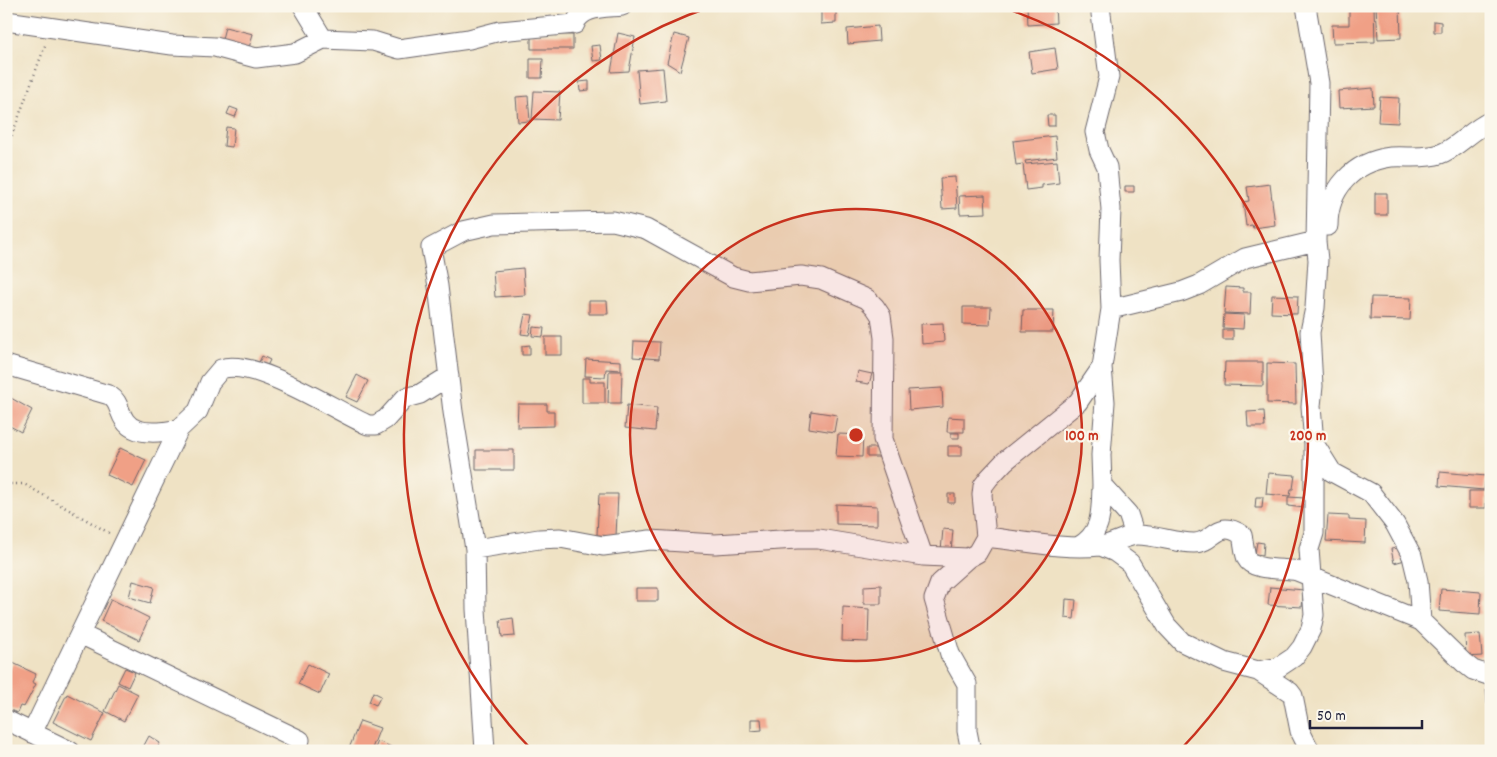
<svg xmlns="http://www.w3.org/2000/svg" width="1497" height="757" font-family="Dekko,sans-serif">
<rect width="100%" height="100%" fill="#fbf7ec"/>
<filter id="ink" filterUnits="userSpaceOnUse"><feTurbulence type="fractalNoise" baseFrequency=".02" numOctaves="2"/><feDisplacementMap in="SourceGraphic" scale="10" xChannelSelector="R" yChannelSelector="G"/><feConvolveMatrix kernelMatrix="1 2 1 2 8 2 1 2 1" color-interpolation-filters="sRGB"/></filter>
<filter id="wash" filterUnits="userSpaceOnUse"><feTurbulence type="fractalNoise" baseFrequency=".0096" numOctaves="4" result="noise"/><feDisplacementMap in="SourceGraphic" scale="20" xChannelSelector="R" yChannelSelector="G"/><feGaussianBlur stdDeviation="1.12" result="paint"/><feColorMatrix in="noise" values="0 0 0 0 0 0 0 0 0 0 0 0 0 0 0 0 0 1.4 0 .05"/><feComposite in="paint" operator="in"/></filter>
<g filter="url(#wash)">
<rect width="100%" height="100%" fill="#efe2c4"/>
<g id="blocks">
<path fill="#f0a086" d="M821,6h15v17l-15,1z
M1027,6h28l1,17 -28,2z
M1349,6h25l1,36 -42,1 -1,-18h17z
M1376,6h24l1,32 -23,1z
M1434,21l7,1v10h-7z
M878,26l1,15 -31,3 -1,-15z
M225,27l28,7 -5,17 -27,-8z
M618,33l17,4 -6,34 -18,1z
M531,34l42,1v14h-42z
M674,34l15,4 -9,33 -13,-8z
M600,45l2,15 -9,1 -2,-15z
M1055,48l3,21 -26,4 -3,-21z
M530,59h13l-1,19h-12z
M663,68l3,33 -26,3 -3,-34z
M589,81v9l-9,1 -1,-9z
M1373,88l1,18 -35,2 -1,-17z
M534,91l26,1 -2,28 -26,-1z
M528,96l2,25 -12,1 -2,-25z
M1380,97l19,1 -1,25 -20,-1z
M230,107l8,3 -3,7 -8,-3z
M1047,115h8v11h-7z
M226,127l8,1 -2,19 -8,-1z
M1055,136l2,21 -32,4 1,3 31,-3 2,22 -17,2v3l-16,2 -3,-26 -7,1 -3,-24z
M955,177l2,31 -15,1 -2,-31z
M1270,184l5,41 -22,3 -1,-3 -6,1 -3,-24 6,-1 -2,-14z
M1125,186h9v6h-9z
M1375,193h12v22h-12z
M985,195l1,18 -26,1 -1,-18z
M523,268l2,27 -30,2 -2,-26z
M1226,287l17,1v4h8l-1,22 -26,-1z
M1272,295l26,1 -1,18 -26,-1z
M1371,297l40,1 -1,22 -40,-1z
M589,301h18l1,13h-19z
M963,307h28l-1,18 -27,-1z
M1023,310h31l-1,22h-31z
M525,314l8,1 -4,20 -8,-1z
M1224,314l20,1 -1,14 -20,-1z
M943,323l1,19 -22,2 -1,-20z
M533,327l11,1 -1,9 -11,-1z
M1223,330h10v10h-10z
M545,337h17v18h-17z
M634,341l26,1 -1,17 -26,-2z
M530,345v10h-8v-9z
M262,356l8,4 -3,6 -8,-4z
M586,359l35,2v9l-15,-1 -1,8 -20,-1z
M1225,362h38v24l-39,-1z
M1267,363l28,1 1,40 -29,-1z
M609,371h13l-1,32h-13z
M858,371l14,3 -3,10 -13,-2z
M357,375l11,6 -11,21 -11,-5z
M582,378h8v4h15v21h-23z
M942,388l1,19 -34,3 -1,-20z
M11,398l21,12 -11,22 -15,-8v-17z
M518,404h29v7h7v15l-37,1z
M627,405l30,3 -2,23 -30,-3z
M811,411l26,4 -3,17 -25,-4z
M1264,411l1,16h-17l-1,-15z
M948,417l16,1v14h-17z
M951,433h8v5h-8z
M838,434l25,1 -1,22 -26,-1z
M948,446h14v10h-14z
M120,448l26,12 -13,27 -26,-12z
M867,448h13l-1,9h-12z
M476,450h38v20h-38z
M1440,472l46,4 -2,14 -45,-4z
M1268,473l27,2 -2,14h-2l-1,7 -24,-2z
M1469,491h17v17h-17z
M599,494h19l-2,42 -19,-1z
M948,494h7v9h-7z
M1256,497h7l-1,11h-7z
M1288,497l17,1 -1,10 -16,-2z
M836,504l41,2v19l-41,-1z
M1328,515l21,1v4l17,1 -1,22 -39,-2z
M943,529l10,1 -2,22 -10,-1z
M1257,542l7,1 -1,12 -8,-1z
M1403,547l2,13 -11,3 -3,-14z
M133,581l21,6 -4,16 -21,-6z
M881,585v19h-17v-18z
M1270,587l34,3 -2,17 -34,-2z
M636,588h22v13h-22z
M1441,589l40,3 -1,22 -41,-3z
M111,599l38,19 -10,22 -38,-19z
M1066,599l10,1 -2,19 -9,-1z
M843,607l26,2 -1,33 -26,-1z
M513,618l2,18 -13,1 -2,-17z
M1480,634l2,22 -16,1 -1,-22z
M13,663l23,11 -4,8 4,2 -12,23 -4,-1 -3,7 -11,-5v-31z
M308,664l21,10 -9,20 -22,-10z
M125,668l10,4 -7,15 -10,-5z
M118,684l20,10 -14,27 -19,-10z
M1486,690h5v14h-4z
M373,692l8,4 -5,9 -7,-3z
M67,694l38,19 -14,28 -38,-19z
M751,719h10l1,11 -11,1z
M360,721l20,7 -9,23h-23z
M149,736l11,7 -4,8h-15z
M378,741l13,6 -1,4h-16z"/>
</g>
</g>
<g filter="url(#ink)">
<use href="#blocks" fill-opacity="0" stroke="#6a656b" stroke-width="1"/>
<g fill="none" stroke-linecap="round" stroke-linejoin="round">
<g stroke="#6a656b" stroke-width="21">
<path id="minor" d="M303,6l20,33
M6,21l166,24 43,2 41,11 39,-5 28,-14 50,2 26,8 70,-10 31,-8 75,-7c6,-18 30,-16 47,-18
M1328,226c0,-37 25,-64 63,-69 16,-1 34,2 49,-3 17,-6 31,-24 51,-33
M1111,309l70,-17 18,-7 46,-27 71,-17
M6,365l103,30c11,7 9,16 16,26 11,16 39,11 54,8
M1102,367l3,35 -4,53 1,30 26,29 7,21
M1315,445l17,27 39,21 24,31 17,32 6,25 3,40
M986,537c37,4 77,13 114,9 11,-1 28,-11 37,-11 19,0 38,8 57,8 21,0 22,-25 48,-8 2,8 2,17 5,24 6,12 37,9 50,12l124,50 43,42 9,7 18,6
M1101,546l14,6 15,11 37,63 15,16 42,20 34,9 32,21 3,4 7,35 10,20
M1078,547c25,-14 23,-36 24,-62
M475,549l64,-10 21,-1 43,8 47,-6 65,4 82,-5h22l104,17 45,2 9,-5 9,-16 -4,-42 1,-9 6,-8 16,-17 73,-59 24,-35 9,-58 -2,-49 2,-51 -4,-42 -8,-17 -4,-18 14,-55 -9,-71
M968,558l-28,25 -6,16 16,55 17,30v47l4,20
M80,634l220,106
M1258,671l21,-4 15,-10 8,-10 9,-18 3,-14 -5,-66 5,-16v-89l-3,-38 2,-20 -3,-54 5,-24 3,-48 -2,-19 3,-158 -13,-77
M6,720l64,31
M32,733l147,-304 19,-18 12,-29 11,-13c33,-12 113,41 147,56h8l10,-6 19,-21 15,-4 29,-18
M485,751l-9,-142 -1,-60 -22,-137 -15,-126 -7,-38 32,-17 31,-7 119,-3 33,8 87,48 16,4 52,-5 20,3 46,20 8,8 6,9 3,22 -1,101 40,117"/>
</g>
<path stroke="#6a656b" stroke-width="2.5" stroke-dasharray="1 4" stroke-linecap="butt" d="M6,144l6,-9 34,-92
M6,484h18l87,50"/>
<use href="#minor" stroke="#fff" stroke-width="19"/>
</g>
</g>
<circle cx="856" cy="435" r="226" fill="#c8321e" fill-opacity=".12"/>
<g fill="none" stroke="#c8321e" stroke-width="2.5">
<circle cx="856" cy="435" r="226"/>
<path d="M531 749A452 452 0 0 1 713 6M999 6A452 452 0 0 1 1181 749"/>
</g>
<circle cx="856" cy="435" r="8" fill="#c8321e" stroke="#fbf7ec" stroke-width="2.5"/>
<g font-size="15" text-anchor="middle" font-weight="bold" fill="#c8321e" stroke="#fbf7ec" stroke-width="4.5" stroke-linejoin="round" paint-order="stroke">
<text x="1082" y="440">100 m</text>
<text x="1308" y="440">200 m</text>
</g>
<rect width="1497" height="757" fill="none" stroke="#fbf7ec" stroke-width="25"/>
<path d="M1310 720v8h112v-8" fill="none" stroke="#22223b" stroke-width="2.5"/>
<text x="1317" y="720" font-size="15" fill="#22223b" stroke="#fbf7ec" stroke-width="4" paint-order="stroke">50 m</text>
</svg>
